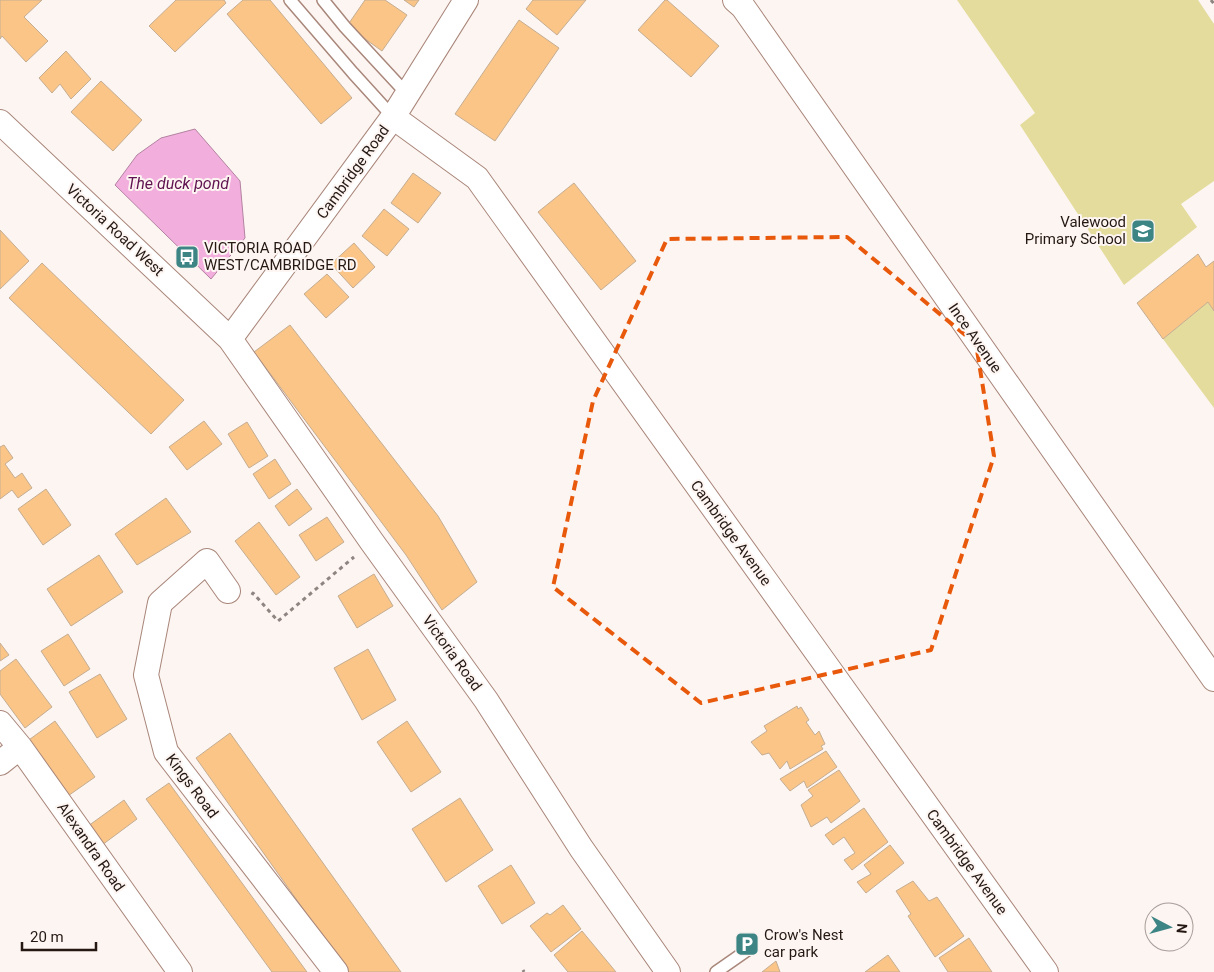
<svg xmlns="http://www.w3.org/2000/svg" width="1214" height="972" font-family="Roboto,sans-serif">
<rect width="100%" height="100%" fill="#fdf5f2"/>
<path fill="#e4dc9d" d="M957,0h241l16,24v157l-33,23 16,23 -73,58 -104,-160 15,-12z
M1208,302l6,9v97l-51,-69z"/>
<path fill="#f2afde" stroke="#b482a1" d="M195,129l45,52 5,57 -34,41 -96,-94 22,-30 24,-17z"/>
<path fill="#fac587" stroke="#c5ad92" d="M0,0h42l-18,17 24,24 -22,21 -24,-26 -2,3z
M176,0h48l2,3 -51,49 -26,-26z
M243,0h27l82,98 -31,26 -94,-110z
M365,0h20l22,15 -25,36 -35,-25z
M404,0h15l-5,7z
M533,0h53l-29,35 -31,-26z
M665,0h2l52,46 -28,31 -53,-47z
M519,20l40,28 -64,93 -40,-27z
M66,51l25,28 -20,20 -11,-15 -8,9 -13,-15z
M101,81l41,39 -29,31 -42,-39z
M413,173l28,20 -23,30 -27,-20z
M574,183l62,78 -35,29 -63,-78z
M384,209l25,20 -22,27 -25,-20z
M0,230l29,31 -29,28z
M354,243l21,24 -22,21 -22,-24z
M1198,254l8,13 8,-6v50l-6,-9 -45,37 -26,-36z
M42,263l142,137 -33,34 -142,-136z
M327,274l22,23 -23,21 -22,-24z
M290,325l148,191 39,66 -35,28 -36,-55 -152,-203z
M204,421l18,23 -35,26 -18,-23z
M247,422l21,34 -19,12 -21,-34z
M4,445l9,13 -8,6 10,14 7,-5 10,15 -14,10 -6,-8 -12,9v-52z
M275,459l16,25 -22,15 -16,-25z
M46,489l25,36 -28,20 -25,-36z
M297,489l15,20 -23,17 -14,-20z
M166,498l25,34 -54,33 -22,-31z
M327,517l17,25 -28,19 -17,-26z
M259,522l41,55 -24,18 -41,-54z
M99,555l24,37 -52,34 -24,-37z
M374,574l19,32 -36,22 -19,-32z
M68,634l22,35 -26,17 -23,-35z
M0,643l9,12 -9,6z
M368,649l28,51 -34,20 -28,-52z
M16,659l36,48 -27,21 -25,-34v-23z
M100,674l27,45 -30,19 -28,-46z
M797,706l1,3 3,-2 8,13 -3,2 9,13 4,-4 6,13 -4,2 2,3 -33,20 -3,-8 -7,8 -11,-16 -7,2 -11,-13 16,-11 -3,-5z
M55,721l40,56 -30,21 -39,-56z
M407,721l34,51 -30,20 -34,-50z
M230,733l171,239h-53l-152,-214z
M826,751l11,16 -30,21 -3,-7 -14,10 -10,-12z
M839,770l21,31 -29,22 -4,-6 -16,10 -10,-22 12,-9 -5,-6z
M169,783l138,189h-35l-126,-173z
M460,798l33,52 -47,32 -34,-53z
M124,800l13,19 -39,29 -14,-19z
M864,808l24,34 -36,28 -8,-10 11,-7 -11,-16 -11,8 -8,-10z
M890,845l14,18 -38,30 -9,-11 14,-8 -7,-9z
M511,865l24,38 -33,21 -24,-38z
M913,881l16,20 8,-4 27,39 -29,21 -27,-41 3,-2 -15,-23z
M563,905l18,24 -30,23 -21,-26 17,-13 3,2z
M582,931l34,41h-48l-14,-17z
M969,938l23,34h-44l-9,-14z
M888,955l12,17h-35z
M776,961l4,11h-18z"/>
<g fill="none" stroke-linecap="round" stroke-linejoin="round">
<g stroke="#a9867a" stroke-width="14">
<path id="lane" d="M290,0l63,73 40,44
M323,0l22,27 62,67
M716,972l33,-23"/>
</g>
<g stroke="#a9867a" stroke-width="26">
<path id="street" d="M735,0l8,7 471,672
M393,117l84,61 569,794
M0,122l230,217 142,203 114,158 95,148 87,124
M230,339l163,-222 73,-117
M228,591l-21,-30 -47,42 -14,72 20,77 170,220
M0,723l20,24 160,225
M0,763l20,-16"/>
</g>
<path stroke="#8e8480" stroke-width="3" stroke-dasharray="4 4" stroke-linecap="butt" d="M1211,0l3,4
M252,595l1,-2 25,28 76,-64
M523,970l1,2"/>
<use href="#lane" stroke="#fff" stroke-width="11"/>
<use href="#street" stroke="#fff" stroke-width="24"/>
</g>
<path fill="none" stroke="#e8590c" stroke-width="4" stroke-dasharray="10 6" stroke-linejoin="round" d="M847,237l129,107 18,112 -63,194 -230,53 -148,-116 40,-186 74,-162z"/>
<defs>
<g id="school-square" transform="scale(1.25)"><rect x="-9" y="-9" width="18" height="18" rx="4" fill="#3d8584" stroke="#fdf5f2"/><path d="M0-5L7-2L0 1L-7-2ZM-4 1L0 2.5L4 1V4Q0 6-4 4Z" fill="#fff"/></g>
<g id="bus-square" transform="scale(1.25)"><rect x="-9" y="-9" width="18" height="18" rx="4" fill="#3d8584" stroke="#fdf5f2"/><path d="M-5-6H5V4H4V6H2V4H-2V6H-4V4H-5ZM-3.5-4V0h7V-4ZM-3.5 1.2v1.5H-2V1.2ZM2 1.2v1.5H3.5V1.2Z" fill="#fff"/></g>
<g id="parking-square" transform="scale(1.25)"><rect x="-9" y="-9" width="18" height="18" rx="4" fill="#3d8584" stroke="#fdf5f2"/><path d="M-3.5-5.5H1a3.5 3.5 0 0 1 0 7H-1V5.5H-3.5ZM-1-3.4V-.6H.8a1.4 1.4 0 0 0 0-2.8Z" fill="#fff"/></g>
</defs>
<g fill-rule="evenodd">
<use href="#school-square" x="1143" y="231"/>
<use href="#bus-square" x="187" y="257"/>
<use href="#parking-square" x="747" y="944"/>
</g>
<g text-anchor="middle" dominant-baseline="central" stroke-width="4" stroke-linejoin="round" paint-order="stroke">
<g font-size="15" fill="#251813" stroke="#fdf5f2">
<text transform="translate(353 172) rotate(-54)">Cambridge Road</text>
<text transform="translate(115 230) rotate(43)">Victoria Road West</text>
<text transform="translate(975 338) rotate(55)">Ince Avenue</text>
<text transform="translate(731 533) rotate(54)">Cambridge Avenue</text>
<text transform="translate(452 653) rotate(54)">Victoria Road</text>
<text transform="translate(192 786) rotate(53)">Kings Road</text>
<text transform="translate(91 847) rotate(55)">Alexandra Road</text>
<text transform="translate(967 862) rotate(54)">Cambridge Avenue</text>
</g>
<g font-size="15" fill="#251813" stroke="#fdf5f2" text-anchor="start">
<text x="1126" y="222" text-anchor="end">Valewood<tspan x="1126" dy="17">Primary School</tspan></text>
<text x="204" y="248">VICTORIA ROAD<tspan x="204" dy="17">WEST/CAMBRIDGE RD</tspan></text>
<text x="764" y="935">Crow's Nest<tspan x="764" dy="17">car park</tspan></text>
</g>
<g font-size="16" font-style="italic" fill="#5f124f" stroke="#fdf5f2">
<text x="178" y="183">The duck pond</text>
</g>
</g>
<g transform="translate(1169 927) rotate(96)"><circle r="24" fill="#fdf5f2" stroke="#a79d99"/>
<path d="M0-4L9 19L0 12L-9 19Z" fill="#3d8584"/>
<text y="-8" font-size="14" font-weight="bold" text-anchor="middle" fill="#251813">N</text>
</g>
<path d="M22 942v8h74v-8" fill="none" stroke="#251813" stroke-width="2.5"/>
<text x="30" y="942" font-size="15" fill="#251813" stroke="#fdf5f2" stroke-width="4" paint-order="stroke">20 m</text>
</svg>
